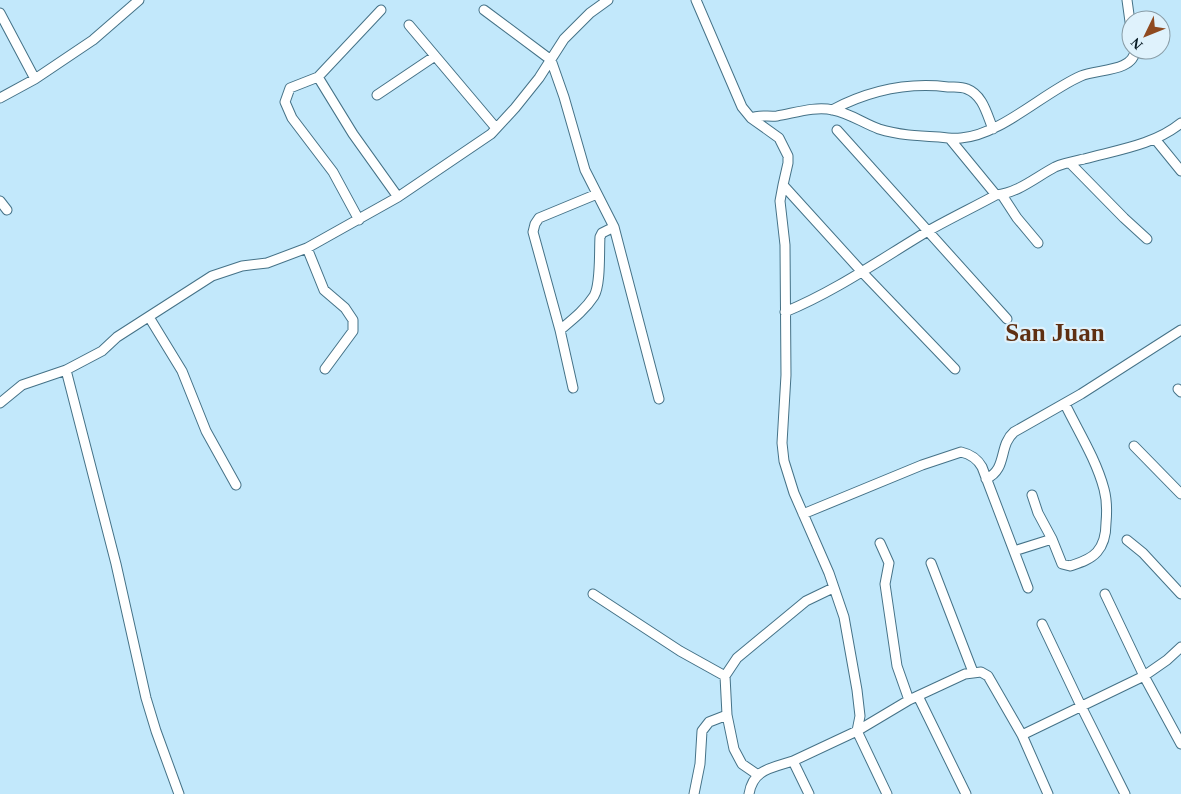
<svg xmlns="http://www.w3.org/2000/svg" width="1181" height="794" font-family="'Times New Roman',serif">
<rect width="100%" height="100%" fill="#c2e8fb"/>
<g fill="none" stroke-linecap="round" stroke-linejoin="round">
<g stroke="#457287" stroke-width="11">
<path id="minor" d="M696,0l46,107 9,11 28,20 9,18v7l-5,22 -3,16 5,44 1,130 -4,68 2,18 10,32 35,80 15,44 13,73 3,26 -3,15 30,63
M1127,0l4,29
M484,10l67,50 13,37 21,73 29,57 45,172
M0,13l35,66
M409,25l87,103
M318,77l35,57 45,63
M377,95l58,-39
M0,98l35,-19 58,-39 46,-40
M832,110c36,-19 75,-28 116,-23 5,0 13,-1 19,2 16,6 20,26 26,40
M751,118c8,-4 17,-1 26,-2 18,-3 38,-10 56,-6 16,3 30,13 46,19 19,6 39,7 60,8 7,1 15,2 22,1 40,-3 83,-46 120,-62 16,-7 53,-4 54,-26
M837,130l170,189
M950,139l46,56
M1155,139l26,32
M1070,163l54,55 23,21
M783,185l79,87 93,97
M1002,195l15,23 21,25
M0,201l7,9
M359,220l-26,-48 -41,-54 -7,-16 5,-14 28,-11 63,-67
M307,248l17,42 21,18 8,12v11l-28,38
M785,312c51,-21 96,-53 143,-81 23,-13 46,-24 68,-36 22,-2 40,-18 59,-28 9,-4 20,-6 29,-8 33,-9 70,-14 97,-36
M149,317l33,54 24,60 30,54
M560,330c12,-10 25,-20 34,-34 7,-12 5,-44 6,-59l2,-4 12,-6
M66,370l50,194 30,134 10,33 23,63
M573,388l-13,-58 -27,-98 2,-8 4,-6 58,-24
M1178,389l3,3
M0,403l22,-18 44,-15 36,-19 15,-14 95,-61 30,-10 25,-3 40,-15 91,-51 93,-63 24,-26 24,-30 25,-39 26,-26 18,-13
M1134,446l47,48
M986,479c22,-10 12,-33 28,-47l67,-38 100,-64
M1032,495l6,18 14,26 10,25 8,2c9,-3 20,-6 27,-14 7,-8 9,-18 9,-29 1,-11 1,-23 -2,-34 -8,-30 -26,-58 -39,-85
M803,514l119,-49 39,-13c9,2 16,6 21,15l46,121
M1127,540l16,13 38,41
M880,543l9,20 -4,21 12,82 12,34
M1014,551l38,-12
M931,563l42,109
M593,594l87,57 45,25
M1105,594l39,82 37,68
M1042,624l39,82 44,88
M918,696l48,98
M1022,735l122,-59 23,-16 14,-13
M793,761l64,-30 52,-31 56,-26 16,-2 7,4 34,59 26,59
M758,775l-16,-11 -8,-15 -7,-34 -2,-39 12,-18 69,-57 27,-13
M694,794l6,-30 2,-33 7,-9 18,-7
M749,794c4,-25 23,-26 44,-33l16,33"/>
</g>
<use href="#minor" stroke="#fff" stroke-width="9"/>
</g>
<g text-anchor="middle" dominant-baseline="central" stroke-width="4.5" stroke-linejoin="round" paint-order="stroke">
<g font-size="25" font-weight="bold" fill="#5e2f12" stroke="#dff2fc">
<text x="1055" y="332">San Juan</text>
</g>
</g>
<g transform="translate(1146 35) rotate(227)"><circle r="24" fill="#dff2fc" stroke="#899ca6"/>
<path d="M0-4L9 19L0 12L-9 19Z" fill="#8f4a20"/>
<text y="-8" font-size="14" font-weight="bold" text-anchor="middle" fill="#081b24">N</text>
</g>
</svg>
